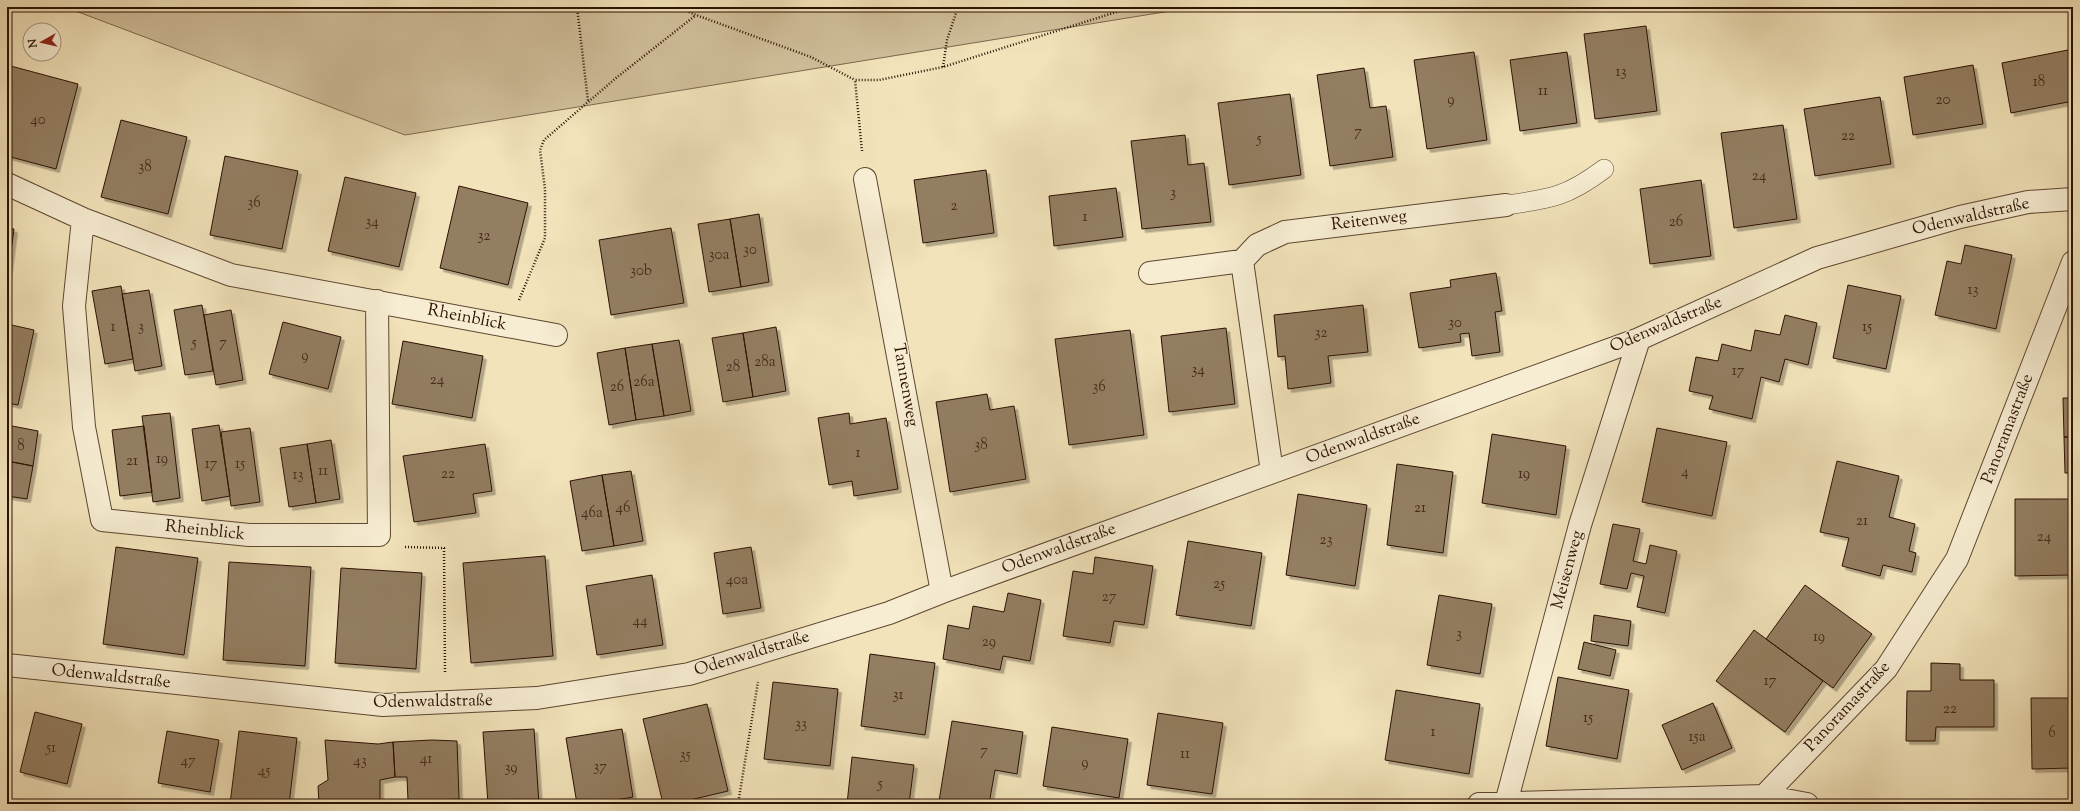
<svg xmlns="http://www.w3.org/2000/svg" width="2080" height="811" font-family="'Sorts Mill Goudy',serif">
<defs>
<filter id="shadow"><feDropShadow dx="3.5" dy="3.5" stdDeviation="0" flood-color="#0004"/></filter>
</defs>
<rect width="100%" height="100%" fill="#f2e3ba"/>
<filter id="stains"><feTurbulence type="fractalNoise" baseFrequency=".005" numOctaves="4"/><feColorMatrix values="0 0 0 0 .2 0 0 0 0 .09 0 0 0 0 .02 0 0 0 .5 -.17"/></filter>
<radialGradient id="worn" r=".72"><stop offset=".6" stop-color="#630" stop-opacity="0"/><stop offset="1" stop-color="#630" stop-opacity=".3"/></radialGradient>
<path fill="#d0bf9b" stroke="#7e684f" d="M65,7h1130l-790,128z"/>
<path fill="#937e62" stroke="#2c1103" filter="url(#shadow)" d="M1646,26l11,85 -62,8 -11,-85z
M2073,49v52l-62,12 -9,-50z
M1474,52l13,88 -60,9 -13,-89z
M1567,52l10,71 -57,8 -10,-71z
M7,65l71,19 -22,85 -49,-13z
M1973,65l10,59 -70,11 -9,-58z
M1364,68l6,40 16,-2 7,51 -63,9 -13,-91z
M1290,94l11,81 -72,10 -11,-82z
M1880,97l11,67 -76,12 -11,-67z
M121,120l66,17 -19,77 -67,-17z
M1783,125l14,94 -63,9 -13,-95z
M1185,135l3,30 16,-2 7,59 -69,7 -11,-88z
M225,156l73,15 -16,78 -72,-14z
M986,170l8,63 -71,10 -9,-63z
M345,177l71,16 -17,74 -71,-16z
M1701,180l10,76 -61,8 -10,-75z
M459,186l69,17 -20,82 -68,-17z
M1116,188l7,49 -69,9 -5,-50z
M759,214l10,68 -28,5 -11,-68z
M730,219l11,68 -32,5 -11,-68z
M7,228l7,1 -7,54z
M671,228l13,75 -73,12 -12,-75z
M1965,245l47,10 -16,74 -61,-14 12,-54 14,3z
M1496,273l6,38 -7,1 5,40 -28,4 -3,-23 -9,1 1,8 -42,6 -9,-55 41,-6 -1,-7z
M1848,285l53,11 -15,73 -53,-11z
M121,286l12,73 -28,5 -13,-73z
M149,290l13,76 -27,5 -13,-77z
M202,305l11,66 -28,4 -11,-65z
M1363,305l5,47 -40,4 3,27 -43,6 -3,-33 -7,1 -4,-42z
M231,310l12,70 -27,5 -12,-70z
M1785,315l32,8 -9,42 -23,-6 -6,23 -18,-5 -9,42 -43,-10 4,-13 -24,-5 7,-34 22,4 4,-17 29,7 4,-21 25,5z
M283,322l58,15 -13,52 -59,-15z
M7,324l27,6 -16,75 -11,-2z
M776,327l10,64 -33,6 -10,-64z
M1226,328l9,76 -66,8 -8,-76z
M1130,330l14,105 -75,10 -14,-106z
M743,333l10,64 -30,5 -11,-64z
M679,340l12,71 -27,5 -12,-72z
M403,341l80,15 -11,62 -80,-14z
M652,344l12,72 -28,4 -11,-72z
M625,348l11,72 -27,5 -12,-72z
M987,394l3,16 24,-4 12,73 -76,13 -14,-90z
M2063,398h10v39h-9z
M170,413l10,85 -27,4 -11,-86z
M849,413l1,11 36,-6 12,71 -44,7 -2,-15 -23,4 -11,-67z
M7,425l31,6 -5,35 -26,-5z
M219,425l11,71 -28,5 -10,-72z
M144,426l8,66 -32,4 -8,-66z
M250,428l10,74 -29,4 -10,-74z
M1657,428l70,14 -15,74 -70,-14z
M1492,434l74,12 -10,69 -74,-12z
M2064,437h9v36h-8z
M331,440l9,59 -24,4 -9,-59z
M307,444l9,59 -27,4 -9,-59z
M485,444l7,47 -19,3 3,19 -62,9 -11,-66z
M7,461l26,5 -6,33 -20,-3z
M1837,461l62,15 -10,41 26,7 -6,27 7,2 -4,19 -29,-7 -3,11 -38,-10 7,-28 -29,-6z
M1397,464l56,8 -10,81 -56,-8z
M631,471l12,70 -29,5 -12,-71z
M602,475l12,71 -32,5 -12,-70z
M1298,494l69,11 -12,81 -69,-11z
M2015,499h58v76l-58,1z
M1613,524l27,5 -7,32 13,3 4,-19 27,6 -12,62 -28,-6 7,-31 -13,-3 -4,16 -27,-5z
M1188,541l74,12 -11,73 -75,-11z
M116,547l82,11 -14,97 -81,-11z
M751,547l10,61 -38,6 -9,-61z
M545,556l8,100 -82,7 -8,-100z
M1095,557l58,9 -9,59 -30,-4 -4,22 -47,-7 10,-65 20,3z
M229,562l82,5 -6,99 -82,-6z
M341,568l81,5 -6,96 -81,-6z
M652,575l11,70 -66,10 -11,-69z
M1805,585l67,49 -39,54 -67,-49z
M1008,593l33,7 -11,61 -27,-5 -3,14 -57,-11 5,-34 21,4 4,-23 31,6z
M1439,595l53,9 -12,70 -53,-9z
M1594,615l37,6 -3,25 -37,-5z
M1754,630l69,51 -38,51 -69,-51z
M1584,642l32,8 -6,26 -32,-7z
M870,654l65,9 -10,72 -64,-9z
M1931,663l29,1v16h34v47h-58l-1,14h-29l1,-50h24z
M1558,677l71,13 -12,69 -71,-13z
M773,682l65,7 -8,77 -66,-7z
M1396,690l84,14 -11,70 -84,-14z
M2031,698h41l1,70 -41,1z
M2072,698h1v70z
M1713,703l19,45 -50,22 -20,-45z
M707,704l21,87 -55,13h-10l-20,-85z
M35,712l47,12 -15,60 -47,-12z
M1158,713l65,10 -11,71 -65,-9z
M952,721l71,11 -6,42 -22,-4 -6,34h-33l-17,-3z
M1052,727l76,12 -9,59 -76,-12z
M534,729l5,75h-51l-5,-72z
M622,729l11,68 -41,7h-15l-11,-66z
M167,731l52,9 -9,52 -52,-9z
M239,731l58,7 -8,66h-59z
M325,740l53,4 15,-2 2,35 -15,3v24h-61l-1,-18 10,-6z
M432,740l25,1 2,58 -51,2 -1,-24h-12l-2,-35z
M852,757l62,8 -5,39h-62z"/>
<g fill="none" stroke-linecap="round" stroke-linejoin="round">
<g stroke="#5e4631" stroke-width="20">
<path id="lane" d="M1506,205c44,-6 61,-8 98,-36"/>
</g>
<g stroke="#5e4631" stroke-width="24">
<path id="street" d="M865,179l77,413
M7,184l76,35 148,56 325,60
M83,219l-9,87 10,121 18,93 147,15h130l-2,-234
M1150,273l92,-12
M1272,472l-30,-211 15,-16 28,-13 221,-27
M7,665l376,40 154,-7 152,-24 200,-61 53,-21 697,-253 178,-81 143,-41 68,-15 45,-3
M1764,796l43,8
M1506,803l74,-278 59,-186
M1479,804l285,-8 122,-127 71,-110 116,-297"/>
</g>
<path stroke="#2c1103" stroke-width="2.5" stroke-dasharray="1 2" stroke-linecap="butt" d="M577,7l11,94
M678,7l18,8 115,42 44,23
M943,67l4,-27 11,-33
M862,151l-7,-71h24l64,-13 189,-60
M519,300l26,-62v-49l-5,-39 4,-10 72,-62 80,-63
M405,547l39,1 1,125
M738,804l20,-122"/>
<use href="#lane" stroke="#f7edd2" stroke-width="19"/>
<use href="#street" stroke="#f7edd2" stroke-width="22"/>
</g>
<g text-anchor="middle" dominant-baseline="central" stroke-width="3" stroke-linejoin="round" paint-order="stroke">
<g font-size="15" fill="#462c1b">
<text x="1621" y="72">13</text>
<text x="2039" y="82">18</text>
<text x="1543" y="91">11</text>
<text x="1451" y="100">9</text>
<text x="1943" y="100">20</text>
<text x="38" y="120">40</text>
<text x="1358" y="132">7</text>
<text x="1848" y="136">22</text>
<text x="1259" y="139">5</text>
<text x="145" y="167">38</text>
<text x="1759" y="176">24</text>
<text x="1173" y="193">3</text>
<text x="254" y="203">36</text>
<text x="954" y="206">2</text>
<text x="1085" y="217">1</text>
<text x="372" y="222">34</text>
<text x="1676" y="222">26</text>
<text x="484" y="236">32</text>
<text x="750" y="250">30</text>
<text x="719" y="255">30a</text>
<text x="641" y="271">30b</text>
<text x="1973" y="290">13</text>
<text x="1455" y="323">30</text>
<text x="113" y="327">1</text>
<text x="141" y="327">3</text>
<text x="1867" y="327">15</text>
<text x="1321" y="333">32</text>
<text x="194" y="343">5</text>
<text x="223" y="343">7</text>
<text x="305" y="356">9</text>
<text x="765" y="362">28a</text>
<text x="733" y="367">28</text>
<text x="1198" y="370">34</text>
<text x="1738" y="371">17</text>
<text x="437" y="380">24</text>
<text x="644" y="382">26a</text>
<text x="617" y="387">26</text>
<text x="1099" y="387">36</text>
<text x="981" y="445">38</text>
<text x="21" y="446">8</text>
<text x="858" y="453">1</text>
<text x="162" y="459">19</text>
<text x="132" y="461">21</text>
<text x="211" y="464">17</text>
<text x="240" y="464">15</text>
<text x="323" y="471">11</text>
<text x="1685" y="472">4</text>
<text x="448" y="474">22</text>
<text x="1524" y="474">19</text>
<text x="298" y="475">13</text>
<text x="623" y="508">46</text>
<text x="1420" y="508">21</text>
<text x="592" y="513">46a</text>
<text x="1862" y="521">21</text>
<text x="2044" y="537">24</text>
<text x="1326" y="540">23</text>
<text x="737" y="580">40a</text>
<text x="1219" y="584">25</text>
<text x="1109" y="597">27</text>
<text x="640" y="621">44</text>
<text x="1459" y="634">3</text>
<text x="1819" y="637">19</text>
<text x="989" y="642">29</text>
<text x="1770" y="681">17</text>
<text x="898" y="695">31</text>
<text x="1950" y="709">22</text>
<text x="1588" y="718">15</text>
<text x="801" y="724">33</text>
<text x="1433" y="732">1</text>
<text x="2052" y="733">6</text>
<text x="1697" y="737">15a</text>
<text x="51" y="748">51</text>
<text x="984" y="751">7</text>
<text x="1185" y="754">11</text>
<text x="685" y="755">35</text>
<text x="426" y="759">41</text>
<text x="188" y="761">47</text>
<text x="360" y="761">43</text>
<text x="1085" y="763">9</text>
<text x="600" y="767">37</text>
<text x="511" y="768">39</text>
<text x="264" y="771">45</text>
<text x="880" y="784">5</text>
</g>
<g font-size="17" fill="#2c1103" stroke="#f7edd2">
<text transform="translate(1971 217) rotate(-13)">Odenwaldstraße</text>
<text transform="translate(1369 221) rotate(-7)">Reitenweg</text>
<text transform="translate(467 318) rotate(11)">Rheinblick</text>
<text transform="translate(1666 325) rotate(-23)">Odenwaldstraße</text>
<text transform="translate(905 385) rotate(80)">Tannenweg</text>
<text transform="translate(2008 429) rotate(-69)">Panoramastraße</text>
<text transform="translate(1363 439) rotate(-20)">Odenwaldstraße</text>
<text transform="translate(205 531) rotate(6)">Rheinblick</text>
<text transform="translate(1059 549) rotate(-20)">Odenwaldstraße</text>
<text transform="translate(1568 570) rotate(-75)">Meisenweg</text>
<text transform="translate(752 654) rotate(-17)">Odenwaldstraße</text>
<text transform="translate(111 677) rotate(6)">Odenwaldstraße</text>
<text transform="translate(433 702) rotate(-1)">Odenwaldstraße</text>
<text transform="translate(1848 707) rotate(-47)">Panoramastraße</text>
</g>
</g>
<rect width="2080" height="811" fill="none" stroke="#f2e3ba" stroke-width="24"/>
<rect x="8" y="8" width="2064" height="795" fill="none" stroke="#2c1103" stroke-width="2"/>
<rect x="12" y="12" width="2056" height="787" fill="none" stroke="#2c1103"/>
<g transform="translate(42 42) rotate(262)"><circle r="19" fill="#f7edd2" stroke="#a6957f"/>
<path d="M0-3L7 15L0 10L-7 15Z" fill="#8f2418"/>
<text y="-6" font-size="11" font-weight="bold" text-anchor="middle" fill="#2c1103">N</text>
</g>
<rect width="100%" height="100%" filter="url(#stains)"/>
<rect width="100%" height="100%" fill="url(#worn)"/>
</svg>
